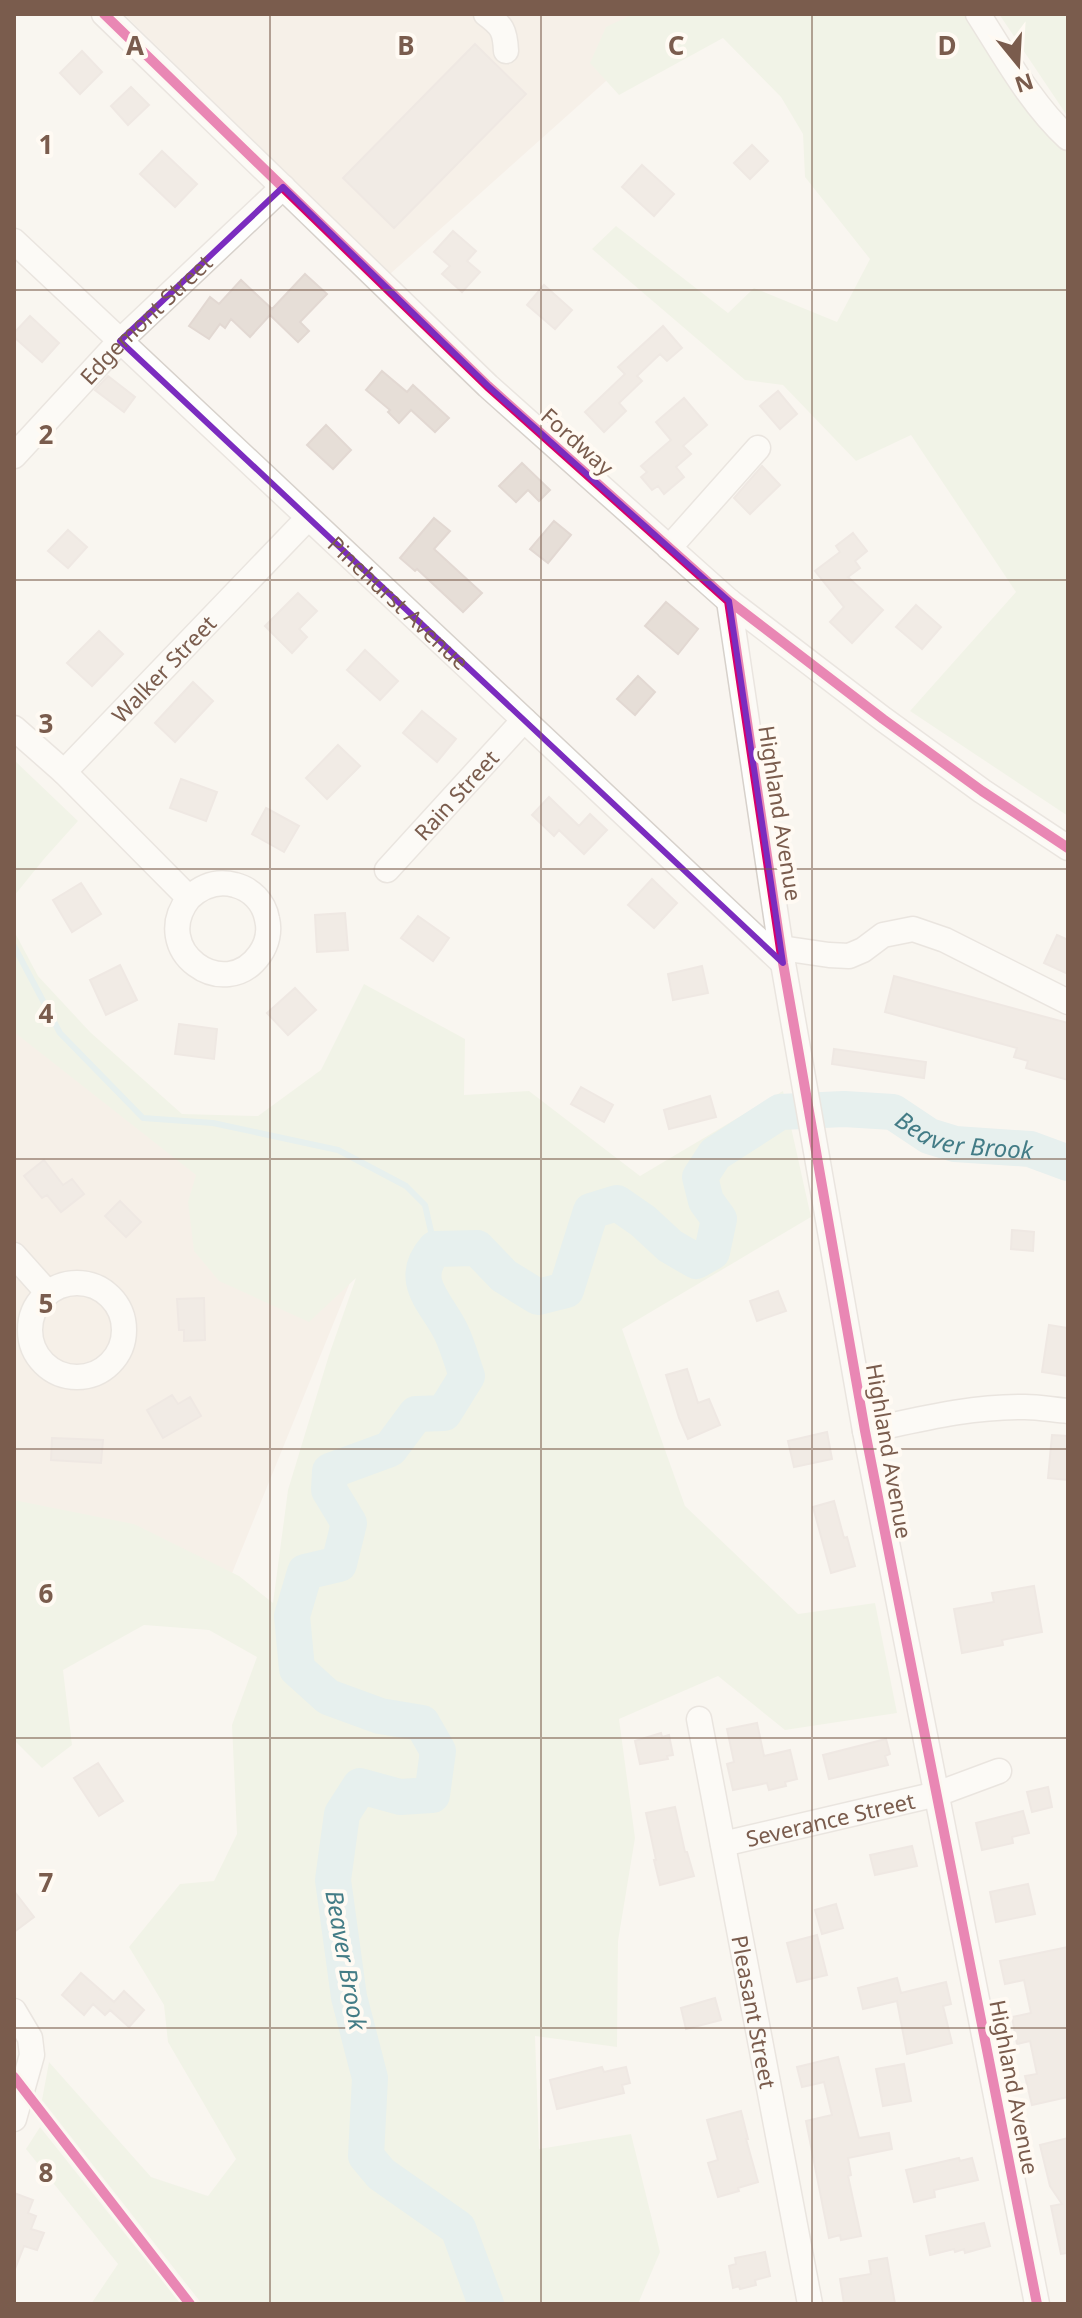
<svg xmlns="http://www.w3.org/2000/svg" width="1082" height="2318" font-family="'Noto Sans',sans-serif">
<rect width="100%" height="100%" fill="#f9f5f0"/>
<path fill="#f2e8de" d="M124,14h557l-291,260z
M14,1029l335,256 -140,345 -195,-52z"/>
<path fill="#e7f0db" d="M633,14h336l99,129v673l-158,-105 106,-119 -105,-157 -55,26 -73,-76 -38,-5 -153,-131 24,-23 112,87 26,-25 83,34 33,-63 -65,-82 -2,-43 -22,-37 -58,-59 -104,57 -29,-32 16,-36z
M999,14h69v103z
M14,760l64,61 -34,38 -30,37z
M14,931l24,45 52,56 92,82 76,2 63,-46 43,-86 101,55 -1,56 65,-4 111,85 143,-85 28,126 -189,112 63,177 113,108 77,-11 22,110 -112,17 -67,-54 -99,43 16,119 -17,103 -1,106 -82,-11 4,113 92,-15 29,118 -22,52h-436l-160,-204 7,-38 102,115 57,19 28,-37 -68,-117 -4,-37 -35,-58 51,-63 34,-3 23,-47 -5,-109 25,-68 -48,-27 -65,-5 -81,45 9,75 -30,23 -28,-28v-240l120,24 105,52 34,27 15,-113 41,-135 27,-77 -47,44 -90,-41 -25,-30 -6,-49 8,-27 -182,-143z
M40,2127l141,177h-90l27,-40 -92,-115z"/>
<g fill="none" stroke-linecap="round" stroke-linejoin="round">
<path stroke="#d0e8ea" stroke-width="6" d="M14,946l46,87 83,85 70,5 125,27 68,36 19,19 10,44"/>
<path stroke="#d0e8ea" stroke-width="36" id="s1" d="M486,2304l-28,-76 -77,-54 -15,-18 4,-78 -21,-81 -16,-117 9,-66 18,-28 40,11 32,-2 6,-44 -16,-28 -42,-7 -52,-19 -31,-28 -5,-53 13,-44 34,-8 10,-41 -20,-33 1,-19 60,-22 26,-35 28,-1 23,-37c-5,-14 -9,-29 -15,-42 -13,-30 -46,-52 -17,-85l42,-1 27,28 34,21 28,-7 25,-79 26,-8 26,18 27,25 26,15 16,-9 7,-33 -13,-18 -6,-24 15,-23 65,-42 64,-3 49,3 36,24 26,8 75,5 38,14"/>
</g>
<path fill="#e6ded7" stroke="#e2d8d2" stroke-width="2" d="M475,44l51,50 -132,134 -51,-50z
M82,51l20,21 -22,22 -20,-21z
M131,87l18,18 -21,20 -17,-19z
M752,145l16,16 -18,18 -16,-16z
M162,151l35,33 -22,23 -35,-33z
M642,165l32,29 -20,22 -32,-29z
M453,231l23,20 -9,10 13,11 -18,20 -20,-18 8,-8 -16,-14z
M305,274l22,20 -27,28 9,9 -11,11 -28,-27 -20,22 -19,-18 -6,9 -5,-4 -11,15 -20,-13 21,-29 9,7 22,-24 31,29z
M544,285l28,25 -17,19 -28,-24z
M30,316l29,27 -17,19 -28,-25v-4z
M663,326l19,22 -15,13 -7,-7 -23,22 5,5 -23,22 7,8 -22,21 -19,-20 40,-38 -7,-7z
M382,371l25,21 6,-7 36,33 -14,14 -24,-22 -12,13 -11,-11 2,-2 -24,-20z
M108,376l27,21 -11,15 -29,-22z
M778,391l19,23 -17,15 -20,-23z
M684,398l23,27 -24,21 8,8 -15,13 8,10 -20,17 -6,-8 -6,4 -11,-13 6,-5 -6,-6 30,-26 -15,-18z
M326,425l25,25 -18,19 -26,-24z
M522,463l28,27 -11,11 -11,-11 -12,12 -17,-16z
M762,466l18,19 -30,29 -16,-16z
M434,518l16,13 -16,18 48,44 -19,19 -46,-43 -2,2 -15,-13z
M554,521l17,14 -23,28 -18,-14z
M68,530l19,17 -19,21 -20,-17z
M853,533l14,18 -12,10 5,7 -12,9 35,33 -31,33 -22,-21 14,-15 -29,-36 25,-19 -4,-6z
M298,593l19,18 -18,18 8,8 -15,16 -27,-27z
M666,602l32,27 -20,25 -33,-28z
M916,605l25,22 -19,22 -26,-22z
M99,631l24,23 -31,32 -25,-23z
M365,650l33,31 -18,19 -33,-30z
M638,676l17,16 -20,23 -18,-16z
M193,682l20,19 -38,41 -20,-19z
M422,711l34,28 -19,23 -34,-29z
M338,745l22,21 -33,33 -21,-21z
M181,779l36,13 -11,29 -36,-13z
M549,797l30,29 11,-12 17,16 -23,24 -25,-24 -5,6 -22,-21z
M266,808l33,18 -15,26 -32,-18z
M652,879l25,24 -23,25 -26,-23z
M81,883l20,31 -29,18 -19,-32z
M345,913l3,37 -31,2 -2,-37z
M418,916l31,22 -16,23 -32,-23z
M1057,935l11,5v34l-24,-11z
M120,965l17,35 -31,15 -16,-35z
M702,966l6,27 -35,7 -5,-26z
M894,976l174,47v57l-42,-12 2,-7 -14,-4 3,-9 -132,-36z
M295,988l21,22 -28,25 -21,-22z
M179,1024l38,5 -3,30 -39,-5z
M834,1049l92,13 -2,16 -92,-14z
M581,1087l32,18 -9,17 -33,-18z
M710,1096l6,21 -47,12 -5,-19z
M44,1160l19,25 9,-6 12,15 -23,18 -14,-17 -5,3 -18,-22z
M120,1201l21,21 -15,15 -21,-21z
M1012,1230l22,2 -1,19 -22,-2z
M778,1291l8,20 -29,10 -7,-20z
M204,1298l1,42 -21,1v-11h-5l-2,-31z
M1049,1325l19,3v48l-26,-4z
M687,1369l11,34 11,-4 11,26 -32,14 -9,-21 -13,-43z
M172,1395l6,9 12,-7 11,19 -38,22 -16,-28z
M827,1432l5,27 -38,8 -6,-26z
M1052,1435l16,1v44l-20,-2z
M52,1438l51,2 -2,23 -50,-3z
M834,1501l10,37 3,-1 8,29 -24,7 -18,-66z
M1034,1586l8,46 -40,8 1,5 -41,8 -8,-44 40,-7 -2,-9z
M757,1723l7,33 26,-6 7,29 -12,3 1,4 -17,4 -2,-7 -34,7 -6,-26 7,-2 -7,-33z
M661,1733l1,4 7,-2 4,20 -6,1 1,3 -28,5 -5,-23z
M886,1739l4,15 -5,2 3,9 -59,14 -6,-24z
M98,1763l25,38 -24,15 -25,-38z
M1048,1787l4,20 -20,5 -5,-20z
M675,1807l10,45h2l7,24 -34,9 -6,-25h2l-10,-47z
M1023,1811l6,22 -17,4 1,6 -31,7 -6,-27z
M912,1846l5,20 -42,9 -5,-20z
M1028,1884l7,30 -39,8 -6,-30z
M14,1891l20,26 -20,15z
M836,1904l7,24 -21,6 -7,-24z
M817,1935l10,40 -30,7 -10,-39z
M1068,1947v150l-36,8 -7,-29 12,-2 -7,-33 -13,3 -5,-27 19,-4 -7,-33 -19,4 -5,-23z
M81,1973l33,29 10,-11 20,19 -15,17 -19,-17 -5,5 -12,-11 -9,11 -22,-20z
M897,1978l4,15 45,-11 5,22 -8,2 9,37 -45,11 -10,-53 -34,8 -5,-21z
M715,1998l6,22 -35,9 -5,-21z
M838,2057l21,81 30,-5 3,16 -44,9 3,17 -3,1 13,60 -20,4 -1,-5 -11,3 -23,-117 26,-6 -8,-33 -22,5 -5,-20z
M904,2064l7,37 -28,5 -7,-37z
M602,2067l2,5 22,-5 4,16 -8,2 2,8 -67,16 -7,-29z
M741,2111l7,28h-2l12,43 -20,6 1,3 -21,6 -10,-34 10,-3 -11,-40z
M1068,2138v115l-7,1 -10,-48 11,-2 -12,-18 -10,-41z
M959,2158l1,3 12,-3 6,22 -44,10 1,7 -21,5 -8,-32z
M14,2193l19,7 -5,13 8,3 -5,13 13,4 -7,17 -13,-4 -9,23z
M984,2223l6,23 -25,7 -1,-4 -9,3 -1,-3 -24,6 -4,-19z
M765,2252l5,24 -15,4 1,5 -16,4 -1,-3 -6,2 -4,-22 7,-2 -1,-6z
M887,2258l8,46h-51l-4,-25 31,-5 -2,-13z"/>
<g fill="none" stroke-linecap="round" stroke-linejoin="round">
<g stroke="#d7d1cb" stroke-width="27">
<g id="minor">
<path d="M104,14l384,372 241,215 154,118 99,72 86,57"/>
<path d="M486,14c16,12 19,16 20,37"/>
<path d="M978,14c27,42 53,90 90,124"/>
<path id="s2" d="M14,241l769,722"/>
<path id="s3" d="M14,456l106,-115 163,-154"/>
<path d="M669,548l89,-100"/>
<path d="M729,601l54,362 82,468 172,873"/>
<path id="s4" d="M14,728l50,44 244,-254"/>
<path d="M64,772l125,126c-41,52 36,107 71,56 7,-10 10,-23 7,-35 -3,-17 -16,-30 -32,-34 -18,-5 -33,1 -46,13"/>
<path id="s5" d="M387,870l137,-150"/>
<path d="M781,948l48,7 20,1 14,-6 20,-15 30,-6 32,11 123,62"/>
<path d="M14,1255l34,38"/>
<circle cx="77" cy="1330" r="47"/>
<path d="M865,1431c52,-11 106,-25 160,-24 14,0 29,3 43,4"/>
<path id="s6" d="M699,1719l111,585"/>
<path id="s7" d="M723,1844l214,-50 62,-23"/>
<path d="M14,2011l16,27 2,17 -18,64"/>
</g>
</g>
<use href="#minor" stroke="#fefefd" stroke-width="24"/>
<g stroke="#fffaf3" stroke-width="15">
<path id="cycleway" d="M104,14l384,372 241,215 154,118 99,72 86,57
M729,601l54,362 82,468 172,873
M14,2077l176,227"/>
</g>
<use href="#cycleway" stroke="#d6006c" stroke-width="10"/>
</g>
<path d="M0 0H1082V2318H0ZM283,187l205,199 241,215 54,362 -663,-622z" fill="#f9f5f0" fill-opacity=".55" fill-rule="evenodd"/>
<path fill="none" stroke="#7b2cbf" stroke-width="6" stroke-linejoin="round" d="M283,187l205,199 241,215 54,362 -663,-622z"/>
<path fill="none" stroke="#7a5c4d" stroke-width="2" stroke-opacity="0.55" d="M270,14v2290M541,14v2290M812,14v2290M14,290h1054M14,580h1054M14,869h1054M14,1159h1054M14,1449h1054M14,1738h1054M14,2028h1054"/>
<g text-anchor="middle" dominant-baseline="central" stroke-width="8" stroke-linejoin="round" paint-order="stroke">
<g font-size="22" fill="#7a5c4d" stroke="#fffaf3">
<text stroke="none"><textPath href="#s3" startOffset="190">Edgemont Street</textPath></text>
<text transform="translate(578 441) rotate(42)">Fordway</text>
<text stroke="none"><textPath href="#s2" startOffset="528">Pinehurst Avenue</textPath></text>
<text stroke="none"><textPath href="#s4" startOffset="210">Walker Street</textPath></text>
<text stroke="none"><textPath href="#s5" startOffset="102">Rain Street</textPath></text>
<text transform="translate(781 813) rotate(81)">Highland Avenue</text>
<text transform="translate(890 1451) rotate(80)">Highland Avenue</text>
<text stroke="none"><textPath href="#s7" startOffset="110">Severance Street</textPath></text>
<text stroke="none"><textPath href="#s6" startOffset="298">Pleasant Street</textPath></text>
<text transform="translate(1015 2087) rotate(79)">Highland Avenue</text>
</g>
<g font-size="24" font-style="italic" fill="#437c86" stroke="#fffaf3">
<text stroke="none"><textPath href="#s1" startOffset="2174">Beaver Brook</textPath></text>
<text transform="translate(347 1960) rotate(80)">Beaver Brook</text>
</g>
</g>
<g font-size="26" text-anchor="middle" font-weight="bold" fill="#7a5c4d" stroke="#fffaf3" stroke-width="8" stroke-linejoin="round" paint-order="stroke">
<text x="135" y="55">A</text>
<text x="406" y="55">B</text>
<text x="676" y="55">C</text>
<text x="947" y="55">D</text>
<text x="46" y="154">1</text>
<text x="46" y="444">2</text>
<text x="46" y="733">3</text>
<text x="46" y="1023">4</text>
<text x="46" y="1313">5</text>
<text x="46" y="1603">6</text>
<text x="46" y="1892">7</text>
<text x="46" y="2182">8</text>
</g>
<rect width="1082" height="2318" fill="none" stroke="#7a5c4d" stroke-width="32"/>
<g transform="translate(1018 64) rotate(162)" stroke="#fffaf3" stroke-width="6" paint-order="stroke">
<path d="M0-6L14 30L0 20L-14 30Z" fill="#7a5c4d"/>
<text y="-12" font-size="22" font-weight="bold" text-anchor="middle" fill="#7a5c4d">N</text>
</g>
</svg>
